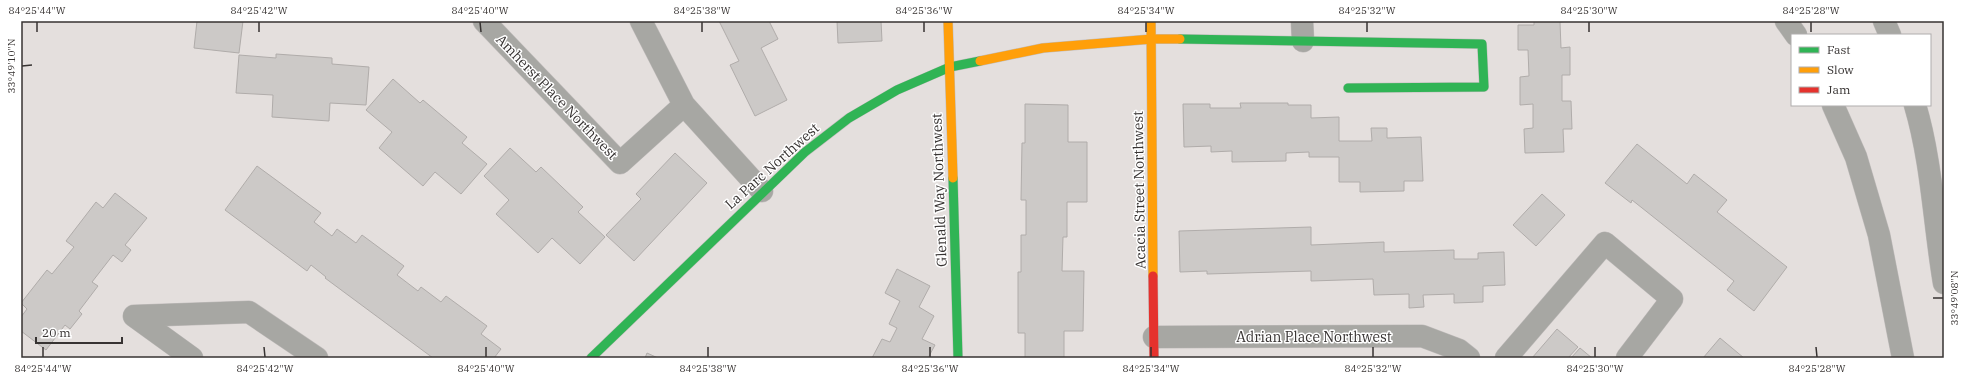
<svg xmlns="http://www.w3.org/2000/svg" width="1965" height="379" font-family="'IBM Plex Serif',serif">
<rect width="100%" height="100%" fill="#e4dfdd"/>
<path fill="#ccc9c7" stroke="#b0acaa" d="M197,21h46l-4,32 -45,-5z
M719,21h50l9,18 -17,9 26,52 -32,16 -25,-51 9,-4z
M825,21h56l1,20 -44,2 -1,-22z
M1534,21h34l-8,1 1,26 9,-1v28h-8v26h9l1,28h-9l1,23 -39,1 -1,-24 9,-1v-24l-13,1v-28l9,-1 -1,-26h-10v-25h16z
M276,54l56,4v6l37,3 -3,38 -36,-2 -1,18 -57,-4 1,-22 -37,-2 3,-38 37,3z
M393,79l27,24 3,-3 44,37 -5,6 25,21 -26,30 -26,-22 -12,14 -44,-38 13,-16 -26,-22z
M1240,103h48v2h23v13l28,-1v24h33l-1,-13h16v10l34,-1 2,44h-19v10l-44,1v-10h-21v-25h-30v-5l-23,1v8l-54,1v-11l-21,1v-6l-27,1 -1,-43h27v4h31z
M1025,104l43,1v37h19v60h-20v35h-4l-1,34h22l-1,60h-19v27h-39v-25h-7v-61h3v-37h5v-35h-5l1,-57h3z
M1637,144l50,40 7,-10 33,26 -10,12 70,55 -33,44 -27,-21 7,-9 -102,-81 -1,3 -26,-20z
M510,148l26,24 5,-5 42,40 -5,5 27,25 -25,27 -28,-26 -14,15 -42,-39 13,-14 -25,-24z
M675,153l32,30 -73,78 -28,-26 35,-36 -5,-5z
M257,166l64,47 -7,9 18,14 5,-7 19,14 6,-8 42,31 -7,9 21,16 3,-4 20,15 5,-6 41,30 -6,8 20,15 -7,9h-61l-108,-80 1,-1 -15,-12 -4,6 -82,-61z
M115,193l32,25 -22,27 6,5 -9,12 -9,-7 -21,27 6,4 -19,25 3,3 -12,15 -5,-4 -19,25 -25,-19v-14l6,-8 -6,-6 26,-33 5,4 22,-27 -8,-6 30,-39 7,6z
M1542,194l23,21 -29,31 -23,-21z
M1311,227v18l73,-3v10l70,-2v9h24v-6l26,-1 1,33 -22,1v16l-29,1v-9l-31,1 1,12 -15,1v-14l-35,1 -1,-16 -62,2v-10l-104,3v-3l-27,1 -1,-41z
M897,269l33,17 -11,21 15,9 -12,23 13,6 -7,13h-56l10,-19 8,3 7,-14 -8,-4 11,-23 -15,-8z
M1557,329l21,18 -10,11h-36z
M1720,338l24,20h-41z
M1580,348l12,10h-21z
M647,353l11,5h-13z"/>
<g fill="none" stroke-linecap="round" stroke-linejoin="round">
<g stroke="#c1bdbc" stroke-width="23">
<path id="street" d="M484,21l136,142 64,-58
M641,21l43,84 78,86
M1302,21l1,20
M1786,21l10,14
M1884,21l6,14
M1833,105l23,52 23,78 24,123
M1915,105c17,57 19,119 29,178
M1154,337l268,-1 37,14 10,8
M192,358l-58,-42 115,-4 68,46
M1506,358l99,-115 67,56 -45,59"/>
</g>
<g stroke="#c1bdbc" stroke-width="10">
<path id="fast" d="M1180,39l302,5 2,43 -136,1
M953,178l5,180
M591,358l214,-206 44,-34 48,-28 53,-23 30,-6"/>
</g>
<g stroke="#c1bdbc" stroke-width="10">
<path id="slow" d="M948,21l5,157
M1151,21l2,255
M980,61l63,-13 109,-9h28"/>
</g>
<g stroke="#c1bdbc" stroke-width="10">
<path id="jam" d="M1153,276l1,82"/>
</g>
<use href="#street" stroke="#a7a7a3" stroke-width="22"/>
<use href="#fast" stroke="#30b455" stroke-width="9"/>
<use href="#slow" stroke="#ff9f0a" stroke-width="9"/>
<use href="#jam" stroke="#e5322d" stroke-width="9"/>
</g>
<path fill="none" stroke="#373332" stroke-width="1.5" d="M37,22v10M259,22v10M480,22l1,10M702,22v10M924,22v10M1146,22v10M1367,22v10M1589,22v10M1811,22v10M22,66l10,-1M1933,298h10M43,347v10M264,347l1,10M486,347v10M708,347v10M930,347v10M1151,347v10M1373,347v10M1595,347v10M1816,347l1,10"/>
<g text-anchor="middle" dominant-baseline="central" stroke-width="3" stroke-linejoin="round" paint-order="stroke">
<g font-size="14" fill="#373332" stroke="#fff">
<text transform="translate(557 97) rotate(46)">Amherst Place Northwest</text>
<text transform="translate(772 166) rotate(-42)">La Parc Northwest</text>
<text transform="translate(939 190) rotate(-92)">Glenald Way Northwest</text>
<text transform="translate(1139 190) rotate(-91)">Acacia Street Northwest</text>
<text x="1314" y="337">Adrian Place Northwest</text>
</g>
</g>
<rect width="1965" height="379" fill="none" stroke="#ffffff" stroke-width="44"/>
<rect x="1791" y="34" width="140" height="72" fill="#ffffff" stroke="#afadad"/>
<rect x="1799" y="47" width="20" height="6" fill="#30b455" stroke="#afadad"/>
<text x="1827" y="54" font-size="12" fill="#373332">Fast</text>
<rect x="1799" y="67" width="20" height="6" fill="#ff9f0a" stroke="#afadad"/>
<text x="1827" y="74" font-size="12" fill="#373332">Slow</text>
<rect x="1799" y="87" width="20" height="6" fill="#e5322d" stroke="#afadad"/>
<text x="1827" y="94" font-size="12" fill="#373332">Jam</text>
<path d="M36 337v6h86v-6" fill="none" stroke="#373332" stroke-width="2"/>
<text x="42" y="337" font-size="12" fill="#373332" stroke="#ffffff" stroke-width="3" paint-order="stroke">20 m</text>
<rect x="22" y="22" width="1921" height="335" fill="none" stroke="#373332" stroke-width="1.5"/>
<g font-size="10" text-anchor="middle" fill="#373332">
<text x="37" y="14">84°25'44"W</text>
<text x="259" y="14">84°25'42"W</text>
<text x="480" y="14">84°25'40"W</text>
<text x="702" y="14">84°25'38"W</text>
<text x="924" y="14">84°25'36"W</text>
<text x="1146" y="14">84°25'34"W</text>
<text x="1367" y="14">84°25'32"W</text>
<text x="1589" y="14">84°25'30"W</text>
<text x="1811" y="14">84°25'28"W</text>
<text transform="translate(11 66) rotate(-90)" y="4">33°49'10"N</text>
<text transform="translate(1954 298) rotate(-90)" y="4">33°49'08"N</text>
<text x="43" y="372">84°25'44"W</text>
<text x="265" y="372">84°25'42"W</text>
<text x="486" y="372">84°25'40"W</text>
<text x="708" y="372">84°25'38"W</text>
<text x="930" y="372">84°25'36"W</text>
<text x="1151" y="372">84°25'34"W</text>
<text x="1373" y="372">84°25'32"W</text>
<text x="1595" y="372">84°25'30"W</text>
<text x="1817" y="372">84°25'28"W</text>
</g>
</svg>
